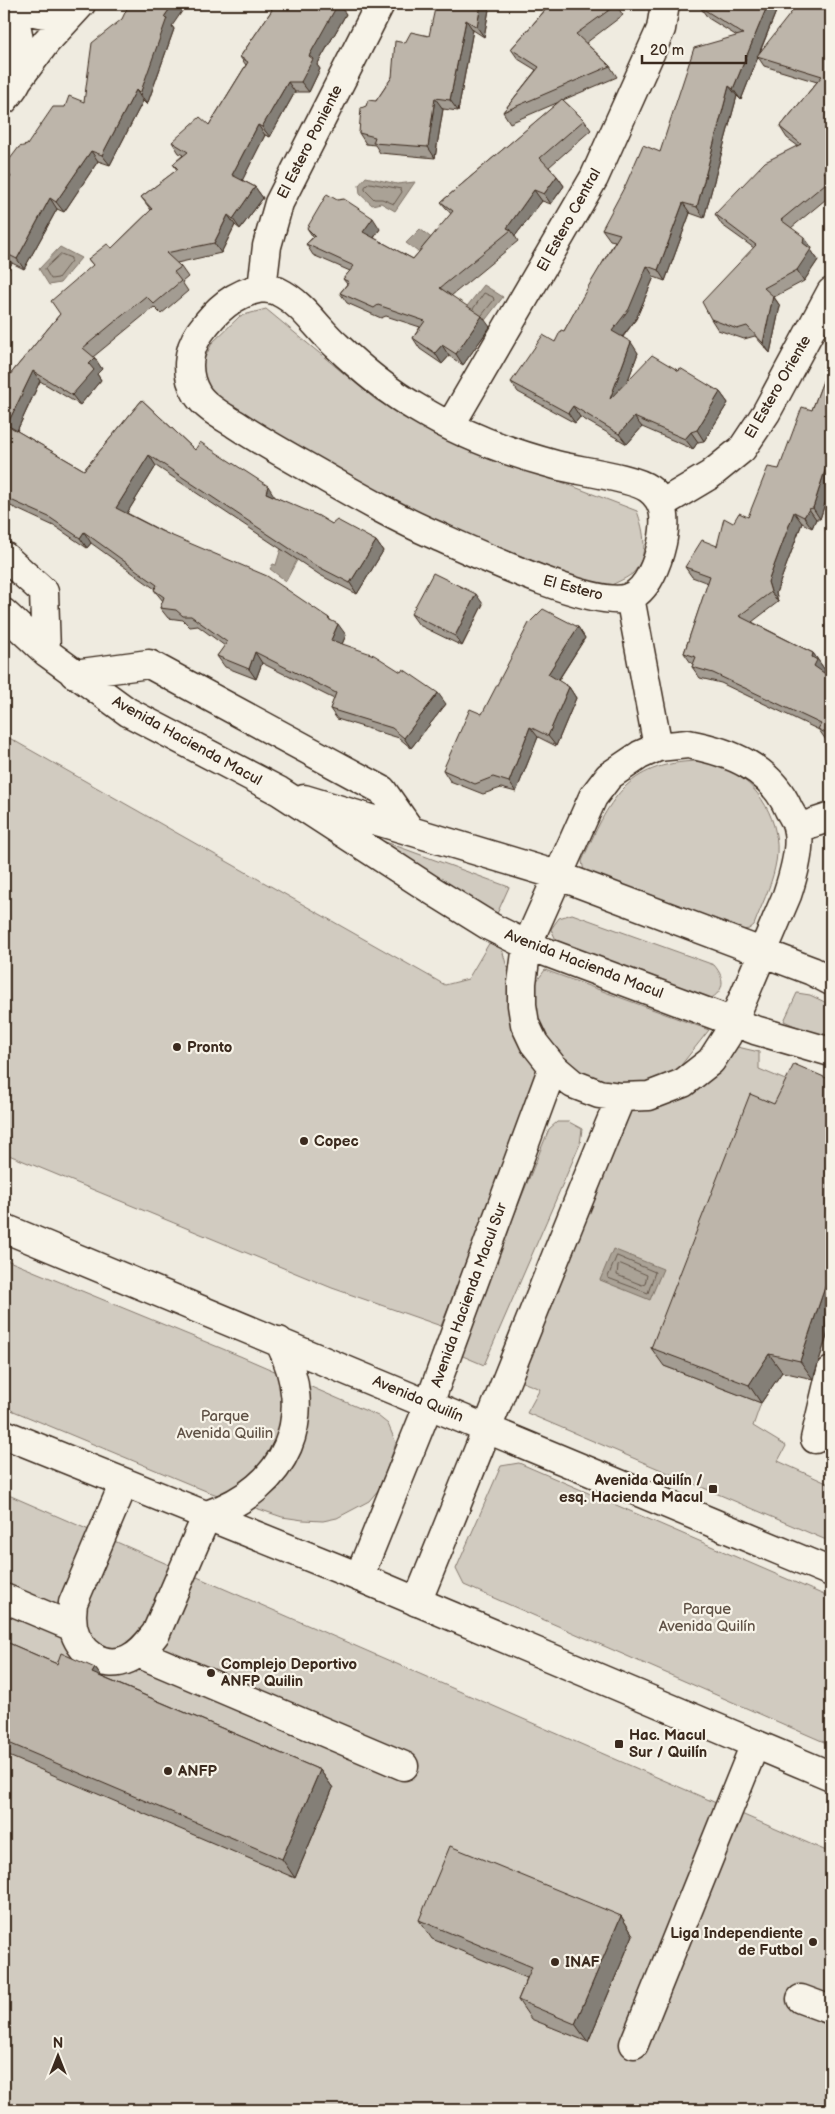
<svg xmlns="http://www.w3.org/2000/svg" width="835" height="2114" font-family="'Balsamiq Sans',sans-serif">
<rect width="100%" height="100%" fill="#efebe0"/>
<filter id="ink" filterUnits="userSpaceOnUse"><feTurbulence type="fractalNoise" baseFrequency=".02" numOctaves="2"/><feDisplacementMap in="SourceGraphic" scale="10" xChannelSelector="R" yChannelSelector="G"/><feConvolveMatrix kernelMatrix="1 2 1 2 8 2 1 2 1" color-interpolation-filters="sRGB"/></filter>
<g filter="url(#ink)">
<path fill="#d1cbc0" stroke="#867a6f" d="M266,309l110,91 84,43 177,68c7,20 13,46 -5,63 -8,6 -20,10 -28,15l-174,-69 -141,-73 -83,-58 -3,-27 9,-19 28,-27z
M4,735l441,250 23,-6 29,-49 9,34 8,11 28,99 -101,252 -109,-38 -328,-135z
M698,761c11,2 22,4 33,10 33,18 53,59 44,96 -4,20 -14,39 -21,58l-5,4 -6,1 -159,-58 -2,-11c27,-60 43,-98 116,-100z
M350,829l159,58 -18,40z
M572,914l142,51c13,15 10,28 -8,36l-144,-54 -6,-7 -5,-11 8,-11z
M545,970l164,60 -35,44 -46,15 -53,-13 -39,-44 -6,-42z
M797,993l13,2 21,10v34l-9,-1 -38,-17z
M729,1045l30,7v17l43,18 -138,279 97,37 -8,23 33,20 -8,15 53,24v57l-304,-129 13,-24 -25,-10 114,-271z
M557,1122h12l13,7 -2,15 -96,221 -26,-11 91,-225z
M4,1259l236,97 138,60 10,8 8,19 -16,45 -11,13 -32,17 -14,3 -20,-1 -21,-3 -76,-26 -202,-84z
M519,1463l312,135v147l-367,-160 -8,-16 45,-103z
M4,1493l827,360v257h-827z"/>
<path fill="#aaa296" stroke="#7e7266" d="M366,177l31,7 18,-2 -20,29 -14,-8 -9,2 -12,-11 -1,-9z
M420,229l28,22 -11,15 -31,-23z
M60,247l21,11 -21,25 -11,2 -10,-16z
M484,285l19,12 -20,26 -19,-13z
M283,542l22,3 -19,36 -16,-12 3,-5 3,1z
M613,1249l50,20 -13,31 -50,-20z"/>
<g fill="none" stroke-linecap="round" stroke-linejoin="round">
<path stroke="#675a4e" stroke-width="1" d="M370,183l31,6 1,3 -8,12 -12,-5h-8l-9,-9v-3z
M61,254l10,4v3l-13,17 -7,1 -6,-10z
M473,309l11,-16 9,4 1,3 -12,15
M617,1256l38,16 -7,21 -40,-15z
M621,1264l26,11 -2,9 -3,1 -25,-10 1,-9z"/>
<g stroke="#3b2a1e" stroke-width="31">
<path id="minor" d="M11,4c27,12 43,14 70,0
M17,81l29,-39 35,-38
M4,100c4,-6 11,-13 13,-19 8,-21 0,-56 -6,-77
M262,288c5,1 12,1 17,4 23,11 39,37 57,53 25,24 51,46 81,63 43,26 90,44 139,57 22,6 77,12 93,24 18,13 17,34 13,54 -4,18 -14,48 -34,55 -34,11 -157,-47 -193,-63 -37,-16 -72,-36 -107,-56 -31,-18 -63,-35 -93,-55 -13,-8 -30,-17 -38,-30 -12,-20 -10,-43 3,-62 16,-22 34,-39 62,-44z
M262,288l5,-42 12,-43 101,-199
M450,426l144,-248 67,-149 4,-25
M663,503l47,-28 32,-26 24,-36 65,-121
M4,556l40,36 2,60
M630,597l28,150
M4,613l42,39 82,60 151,79 154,100 58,36 36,18 228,85 76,22
M74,674l75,-10 233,126 28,40
M688,744c43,8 83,24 101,66 3,5 7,11 8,17 5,18 -4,50 -10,68l-60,141 -16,25 -28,22 -34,13 -28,1 -22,-3 -26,-10 -20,-17 -19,-24 -9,-19 -3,-19v-22l5,-38 66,-148 16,-21 31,-21 18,-8z
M304,799l253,76 255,96 19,10
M798,828l33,-11
M815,1439l16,-68
M359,1577l70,-173 124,-337
M4,1598l69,29c6,24 29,44 55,32 12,-5 20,-16 28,-26l51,-118
M417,1602c69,-168 134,-337 204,-505
M73,1627l-1,-12 1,-12 51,-120
M138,1653l266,113
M801,1999l30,11
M634,2044l121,-300"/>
</g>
<g stroke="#3b2a1e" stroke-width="31">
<path id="major" d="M4,1228l827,344
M4,1434l355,143 472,199
M207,1515c80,-27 111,-98 72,-174"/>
</g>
<use href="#minor" stroke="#f7f3e8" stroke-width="28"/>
<use href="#major" stroke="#f7f3e8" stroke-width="28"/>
</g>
<path fill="#a39c92" stroke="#3b2a1e" d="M269,4h75l-3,4 5,6 -29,51 3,4 -11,23h-14l-25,45 -5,-2 -23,45 13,7 8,11 -23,31 -5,-4 -14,28 -44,10 4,4 7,10 -6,5 6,9 -27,23 -7,-7 -61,50 9,12 -5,5 4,6 -21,25 -40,-24 -23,50 67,39 58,-70 53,50 80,47 57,27 44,17 7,10 -26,43 -37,-19 -164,-109 -29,47 202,105 2,3 15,14 -4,9 104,60 -35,44 -12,-10 -62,-19 -7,-10 4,-10 -72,-36 -6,16 -31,-12 -8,-11 8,-10 -27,-20 -8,1 -7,-7 -15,-2 -8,-10 3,-7 -9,-11 1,-1 -64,-46 -4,5 -31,-21 -52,-24v-121l56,-68 33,-49 -5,-6 24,-11 39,-38 -10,-13 36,-27 -4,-6 10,-9 -4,-2 -7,-11 37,-17 37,-60 -6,-8 32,-47z
M490,4l-6,33 -11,-7 -15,81 -15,-2 -8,49 -55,-5 -5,-8 -9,-1 -7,-11 7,-27 10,-5 16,-24 13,-34 24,-7z
M540,4h83l-5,4 5,7 -37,28 24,23 7,11 -54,23 21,20 7,10 -42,37 8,9 7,10 -13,18 -9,-3 -27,35 3,5 -67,55 39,31 -27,38 -14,-9 -7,8 -22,-15 -7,-11 7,-11 -34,-11 -5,2 -34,-15 -7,-10 7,-9 -4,-5 7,-8 -37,-16 -7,-11 7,-7 -6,-9 73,1 -6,9 39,21 38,-45 -10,-12 118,-100 -49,21 -7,-11 33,-42 -18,-11 -7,-10 35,-40z
M702,4h77l-19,48 71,-48v191l-40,33 21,20 -1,2 7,10 -14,21 -30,16 6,9 -10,47 -15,-17 -11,3 -26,-9 -7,-11 43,-71 -32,-23 -7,-11 83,-68 -11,-8 -7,-11 37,-45 -53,-16 -6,-9 -17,43 -4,-4 -33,122 -14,-5 -25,68 -11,-4 -18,42 -13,18 15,16 -10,27 51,-9 41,21 8,11 -24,38 -6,1 -5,7 -51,-22 -15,17 -47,-27 -5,6 -57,-31 -7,-10 44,-40 9,-11 51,-90 -5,-1 -8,-11 58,-77 77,-116 -29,-18 -8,-11z
M122,19l50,7 2,3 -27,76 -4,-4 -33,64 -12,-4 -34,51 -7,-3 -33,60 -12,-6 -8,14 2,-90 -2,-3 6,-6 17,-33 38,-38 19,-5z
M831,360v125l-11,34h-4l-4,9 -10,-5 -26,70 2,9 -26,20 61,31 12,17 -2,2 8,6v65l-5,-3 -7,-10 -98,-47 -21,-5 -8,-11 1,-3 -2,-1 -7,-10 24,-70 -16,-6 -7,-10 32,-21 16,-23 15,-6 31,-48 33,-59z
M483,604l-21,42 -43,-21 -8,-11z
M578,627l7,11 -27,43 11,6 7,11 -20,48 -18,-9 -22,55 -15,-4 -18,6 -33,-13 -7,-11 39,-56z
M831,1080v244l-18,55 -31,-7 -21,31 -97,-37 -13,-18 123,-244z
M4,1641l53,23 38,4 7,9 218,93 13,18 -38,90 -291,-124z
M621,1916l12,19 -45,107 -57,-23 -13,-19 9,-22 -95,-39 -13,-19z"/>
<path fill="#847f77" stroke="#3b2a1e" d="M173,4h14l-15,22 2,3 -27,76 -7,-11 24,-77z
M337,4h7l-3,4 5,6 -29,51 3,4 -11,23 -8,-10 8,-26z
M481,4h9l-6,33 -7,-10z
M614,4h9l-5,4 -2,-3z
M768,4h11l-21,52h-1l1,1 -17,43 -8,-11z
M466,20l7,10 -15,81 -8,-11z
M288,82l7,10 -25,45 -8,-10z
M729,86l8,10 -33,122 -7,-11z
M136,90l7,11 -33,64 -8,-10z
M435,98l8,11 -8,49 -7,-11z
M258,125l7,10 -25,50 -8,-10z
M91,151l7,10 -34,51 -8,-10z
M557,176l7,10 -13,18 -7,-10z
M255,187l8,11 -23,31 -7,-10z
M534,190l8,11 -27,35 -4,-6 -4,-2z
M50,198l7,11 -33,60 -7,-10z
M683,203l7,10 -25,68 -7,-11z
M228,215l7,10 -14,28 -7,-10z
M373,218l7,11 -10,14 -7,-11z
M804,237l8,11 -1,2 7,10 -14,21 -7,-11z
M5,253l7,10 -8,14v-22z
M647,266l7,11 -18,42 -17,22 -7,-10z
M773,296l7,10 -10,47 -7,-10z
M482,316l8,11 -27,38 -7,-11z
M631,342l7,11 -21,57 -7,-11z
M442,345l7,11 -7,8 -7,-11z
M95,358l7,11 -5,5 4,6 -21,25 -8,-10 17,-31z
M33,371l7,10 -25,54 -8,-10z
M720,392l8,11 -24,38 -7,-11z
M573,406l7,11 -5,6 -7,-10z
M634,417l8,10 -15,17 -8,-10z
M691,432l7,10 -5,7 -8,-10z
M149,455l7,11 -32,52 -8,-10z
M828,461l3,4v20l-11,34 -7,-11z
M268,486l7,11 -9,-4z
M809,509l7,10 -4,9 -8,-11z
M794,512l8,11 -26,70 2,9 -7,-10 -3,-10z
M84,532l7,11 -4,5 -7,-10z
M376,541l7,10 -26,43 -7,-11z
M476,594l7,10 -21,42 -7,-10z
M338,624l8,11 -7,16 -8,-11z
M578,627l7,11 -30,47 -7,-11z
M255,652l7,11 -6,16 -7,-10z
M813,653l12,17 -4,7 -7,-11 -2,-9z
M569,687l7,11 -20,48 -8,-10z
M438,693l8,11 -35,44 -7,-10z
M530,727l8,10 -22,55 -7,-10z
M831,1273v51l-18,55 -13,-18 25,-74z
M769,1354l13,18 -21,31 -12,-18z
M95,1668l13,18 -16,-13z
M320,1770l13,18 -38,90 -13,-19z
M621,1916l12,19 -45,107 -13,-18z"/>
<path fill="#bdb5aa" stroke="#3b2a1e" d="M129,4h44l-9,13 3,1 -27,76 -4,-4 -34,65 -11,-4 -35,51 -6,-4 -33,61 -12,-6 -1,2v-66l2,-3 -2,-2 7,-7 -7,-10 15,-20 8,-2 26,-38h12l4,-11 15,6 8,-59 30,-24z
M269,4h69l-29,52 4,3 -12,23h-13l-26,45 -4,-2 -26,50 23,12 -22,32 -5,-4 -14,28 -48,10 15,14 -7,5 7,9 -27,23 -8,-8 -63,52 12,10 -6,6 5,6 -22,25 -39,-24 -26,54 77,45 58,-70 53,50 5,-8 68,44 -2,7 53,23 13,8 5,-4 39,21 -26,42 -37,-19 -164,-109 -33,53 45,23 106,45 62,42 -1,1 10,5 -7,16 43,15 27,17 2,-3 35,24 -34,45 -12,-10 -62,-19 6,-16 -81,-41 -6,17 -32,-13 10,-14 -36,-26h-8l-7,-6 -16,-2 4,-11 -10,-7 3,-5 -73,-53 -4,6 -31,-21 -45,-20v-115l56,-68 -9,-13 42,-36 -5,-6 19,-15 5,4 40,-39 -11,-12 37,-28 -5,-5 15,-12 -16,-10 28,-25 9,8 39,-63 -8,-5 32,-47z
M436,4h45l-4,23 -11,-7 -16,80 -15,-2 -7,49 -55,-4 2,-6 -16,-4 2,-25 5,-2 2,-6 8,1 16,-24 3,-36 10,2 6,-11 18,4z
M545,4h70l1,1 -40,29 34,32 -107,46 36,-45 -28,-18 37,-42z
M702,4h66l-35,85 -4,-3 -32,121 -14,-4 -25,67 -11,-4 -18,43 -17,22 19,11 -21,57 42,-44 27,16 1,-3 40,24 -23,38 -6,2 -6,7 -51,-22 -15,17 -46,-28 -5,7 -57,-31 32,-47 12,7 6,-12 3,1 24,-44 32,-53 -18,-5 24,-45 17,-39 17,7 34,-104 49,-14 -43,-27z
M798,4h33v160l-8,7 8,8 -50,41 23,17 -1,6 8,6 -14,21 -33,18 9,8 -10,47 -16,-17 -10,3 -26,-10 -9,-17 54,-57 -41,-31 50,-52 36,-18 -21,-17 42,-51 -65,-20z
M562,99l22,21 -44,38 17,18 -13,18 -10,-4 -27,38 4,2 -71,58 42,28 -26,38 -14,-9 -7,8 -22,-15 12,-17 -47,-16 -4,3 -34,-15 9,-11 -6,-3 11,-13 -48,-22 9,-8 -8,-8 20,-34 10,6 7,-1 29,19 -10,14 50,27 40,-48 -12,-9z
M831,360v102l-3,-1 -15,47 -4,1 -5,8 -10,-5 -26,70 3,10 -32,24 74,37 -1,4 5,3 -3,6 17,12v58l-13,-7 3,-5 -108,-51 -21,-6 4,-10 -12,-4 26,-77 -25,-9 17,-27 15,6 7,-28 9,5 6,-10 9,4 20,-50 11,2 23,-62 10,3z
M433,573l43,21 -21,42 -44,-22z
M543,609l35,18 -30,47 21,13 -21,49 -18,-9 -21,55 -16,-5 -18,7 -32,-14 27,-61 12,5 47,-91z
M794,1064l37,16v193l-6,14 -25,74 -31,-7 -20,31 -98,-37 99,-254 24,10z
M4,1641l53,23 4,-11 34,15 -3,5 228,97 -38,89 -278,-118z
M450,1846l171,70 -46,108 -57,-24 14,-33 -113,-47z"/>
</g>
<g fill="#3b2a1e" stroke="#f7f3e8" stroke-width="2">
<circle cx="177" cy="1047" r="5"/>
<circle cx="304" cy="1141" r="5"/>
<rect x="708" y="1484" width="10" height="10" rx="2.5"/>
<circle cx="211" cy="1673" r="5"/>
<rect x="614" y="1739" width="10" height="10" rx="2.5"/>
<circle cx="168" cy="1771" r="5"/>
<circle cx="813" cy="1942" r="5"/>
<circle cx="555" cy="1962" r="5"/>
</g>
<g text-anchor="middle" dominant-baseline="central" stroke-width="4.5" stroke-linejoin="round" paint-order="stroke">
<g font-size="15" fill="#3b2a1e" stroke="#f7f3e8">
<text transform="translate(310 142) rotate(-63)">El Estero Poniente</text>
<text transform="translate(569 220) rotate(-61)">El Estero Central</text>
<text transform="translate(778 387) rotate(-60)">El Estero Oriente</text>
<text transform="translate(573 588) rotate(15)">El Estero</text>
<text transform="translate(187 741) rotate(29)">Avenida Hacienda Macul</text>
<text transform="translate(584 964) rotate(21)">Avenida Hacienda Macul</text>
<text transform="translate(469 1295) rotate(-70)">Avenida Hacienda Macul Sur</text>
<text transform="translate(418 1399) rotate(23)">Avenida Quilín</text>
</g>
<g font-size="15" font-weight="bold" fill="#3b2a1e" stroke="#f7f3e8" text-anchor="start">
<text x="187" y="1047">Pronto</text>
<text x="314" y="1141">Copec</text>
<text x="703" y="1480" text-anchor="end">Avenida Quilín /<tspan x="703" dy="17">esq. Hacienda Macul</tspan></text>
<text x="221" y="1664">Complejo Deportivo<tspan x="221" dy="17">ANFP Quilin</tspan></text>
<text x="629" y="1735">Hac. Macul<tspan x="629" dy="17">Sur / Quilín</tspan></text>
<text x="178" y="1771">ANFP</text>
<text x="803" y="1933" text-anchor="end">Liga Independiente<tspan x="803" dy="17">de Futbol</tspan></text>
<text x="565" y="1962">INAF</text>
</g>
<g font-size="15" fill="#605246" stroke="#f7f3e8">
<text x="225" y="1416">Parque<tspan x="225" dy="17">Avenida Quilin</tspan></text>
<text x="707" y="1609">Parque<tspan x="707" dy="17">Avenida Quilín</tspan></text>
</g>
</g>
<rect width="835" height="2114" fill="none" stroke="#f7f3e8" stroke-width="20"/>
<rect x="10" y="10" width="815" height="2094" fill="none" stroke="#3b2a1e" stroke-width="2" filter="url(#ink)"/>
<g transform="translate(58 2056)" stroke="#f7f3e8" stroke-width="4" paint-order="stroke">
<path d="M0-4L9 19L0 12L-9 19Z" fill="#3b2a1e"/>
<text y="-8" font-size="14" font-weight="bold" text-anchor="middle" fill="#3b2a1e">N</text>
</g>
<path d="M642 55v8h104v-8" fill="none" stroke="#3b2a1e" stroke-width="2.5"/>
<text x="650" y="55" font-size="15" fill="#3b2a1e" stroke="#f7f3e8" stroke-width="4" paint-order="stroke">20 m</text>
</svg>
